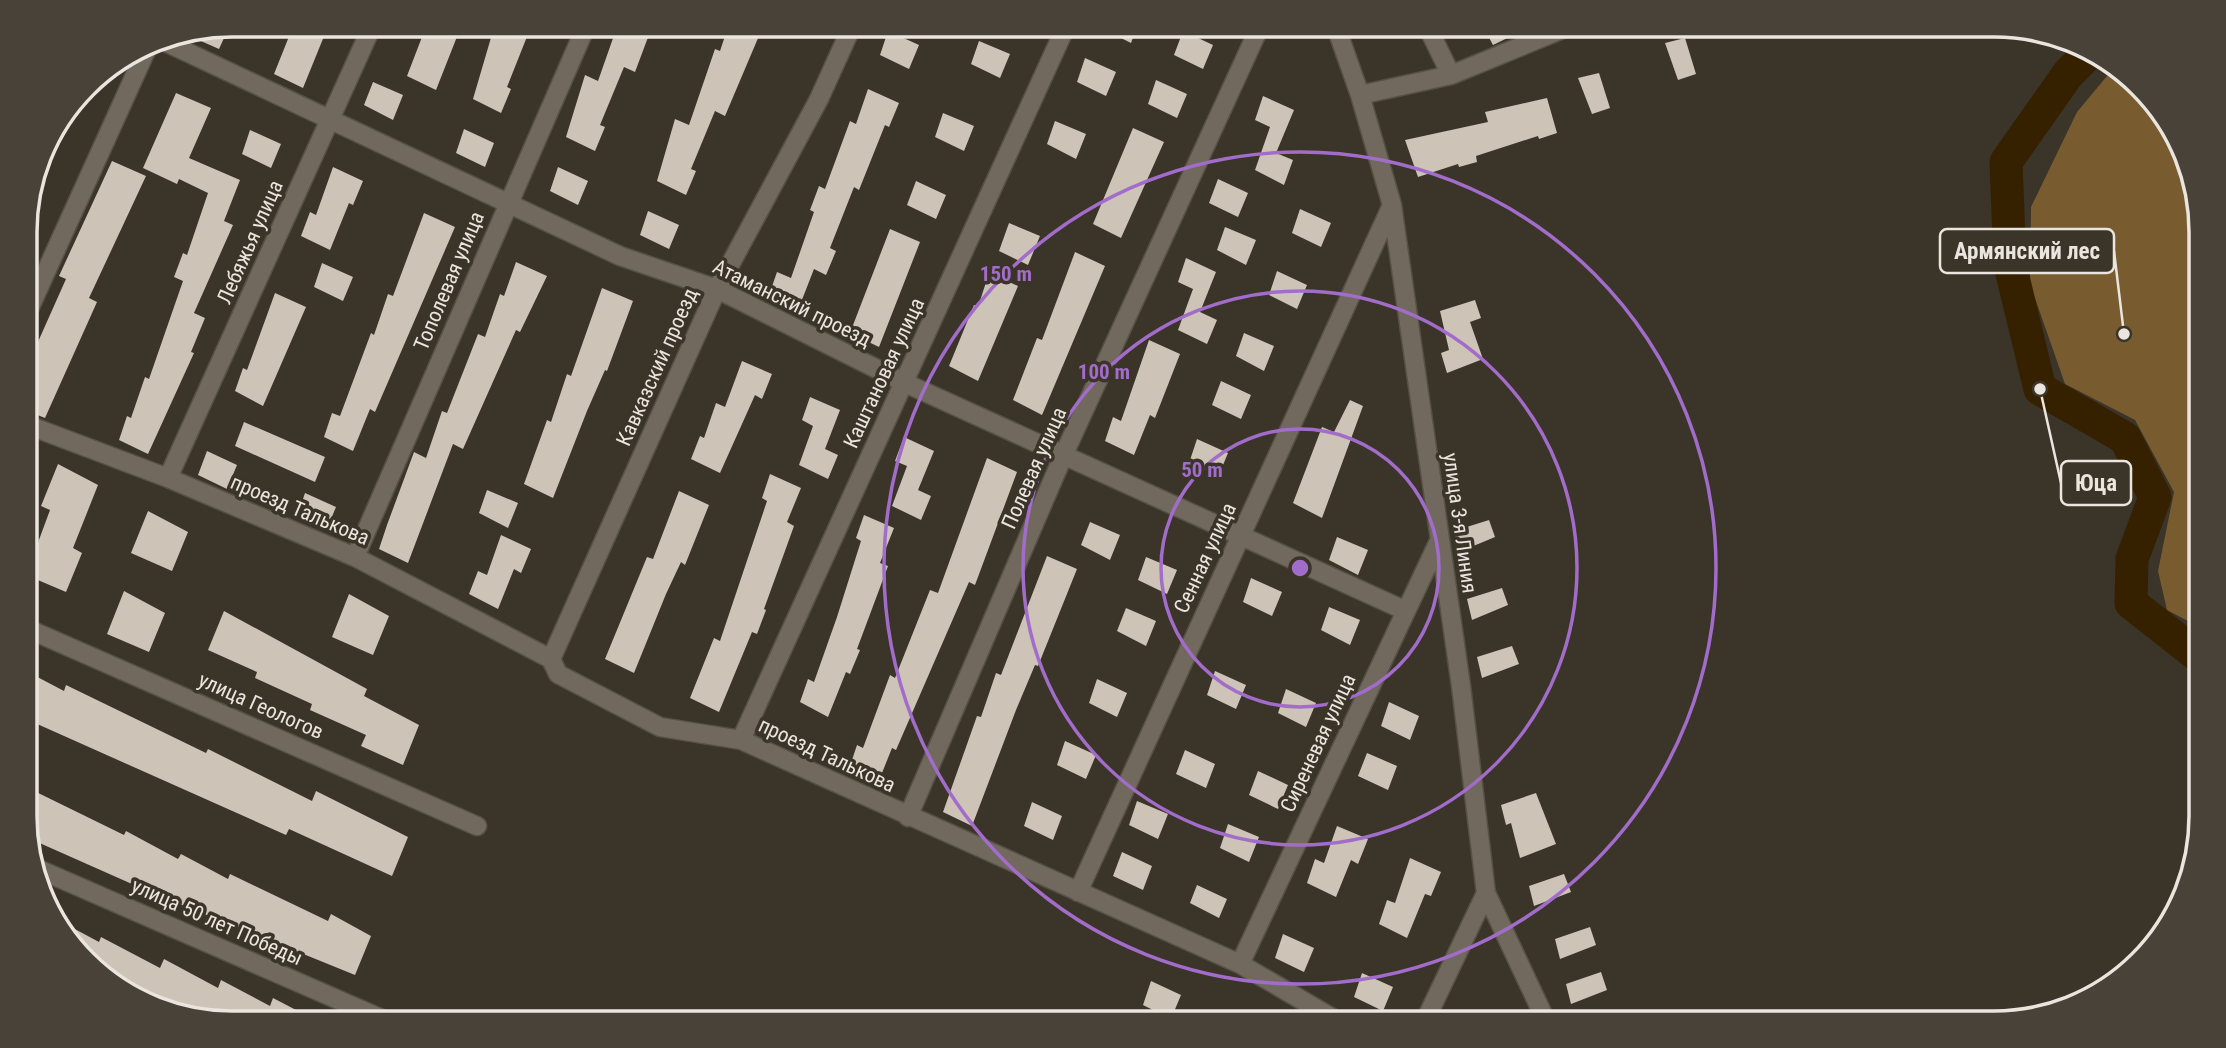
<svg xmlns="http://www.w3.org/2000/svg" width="2226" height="1048" font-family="'Roboto Condensed',sans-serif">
<rect width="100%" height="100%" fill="#3b3429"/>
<path fill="#785b2f" d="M2112,70l47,36 41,99 1,423 -34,-18 -9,-39 16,-79 -39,-72 -70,-36 -35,-100 1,-77 46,-95z"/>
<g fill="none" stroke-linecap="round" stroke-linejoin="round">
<path stroke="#352100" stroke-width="33" d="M2090,52l-22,22 -62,88 4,103 30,124 85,49 30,59 -23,62 -1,44 70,55"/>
</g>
<path fill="#cdc4b7" d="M294,24h35l-26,64 -29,-14z
M427,24h35l-26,66 -29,-14z
M495,24h37l-25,63 4,2 -10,24 -28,-14z
M618,24h35l-18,48 -11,-5 -24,58 5,2 -10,24 -29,-14 19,-62 13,6z
M729,24h35l-39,92 -10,-5 -24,58 5,2 -10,24 -29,-14 18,-62 14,6 26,-76 5,2z
M1093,24h45l-7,19z
M1494,24h42l-43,21 -8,-15z
M230,25l-11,24 -34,-15 23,-5z
M888,31l31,14 -10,24 -29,-14z
M1183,31l30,14 -10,24 -29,-14z
M1685,38l11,36 -18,6 -13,-37z
M979,41l31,13 -10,24 -29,-14z
M1085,58l31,14 -10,24 -29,-14z
M1599,73l11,35 -18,6 -14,-36z
M1156,80l31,14 -10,24 -29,-14z
M373,82l30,13 -10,25 -29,-15z
M868,89l31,14 -10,24 -4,-2 -26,65 -5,-3 -24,61 6,3 -10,24 -12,-6 -16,41 -29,-15 8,-23 14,6 23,-66 -4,-2 9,-24 6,3 25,-68 6,3z
M176,93l35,15 -22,50 51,22 -16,41 9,4 -39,88 11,5 -14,34 3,1 -46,101 -29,-14 8,-24 4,2 14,-41 4,2 34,-98 -9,-4 9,-24 4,2 21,-62 -29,-14 -2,5 -34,-16z
M1263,96l31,14 -18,43 17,7 -9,25 -29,-15 15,-43 -15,-7z
M1547,98l10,35 -18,6 -1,-3 -62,20 1,6 -18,5 -1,-3 -40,13 -13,-37 83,-18 -3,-10z
M943,113l31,13 -10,25 -29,-14z
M1055,121l31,13 -10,25 -29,-15z
M1133,128l31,14 -43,96 -28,-14z
M464,129l30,14 -9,24 -29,-14z
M250,130l31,14 -10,24 -29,-14z
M112,161l34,15 -57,122 8,4 -52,116 -20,-8v-39l41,-92 -7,-3z
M333,167l30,14 -10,24 -4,-2 -19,47 -29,-14 9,-24 6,3z
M558,167l30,14 -10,24 -28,-14z
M1218,179l30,14 -10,24 -29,-14z
M916,181l30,14 -10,24 -29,-14z
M1300,209l31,14 -10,24 -29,-14z
M648,211l31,14 -10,24 -29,-14z
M424,213l31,14 -80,185 -5,-3 -17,42 -29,-14 8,-24 8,3 31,-83 3,2 14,-41 5,2z
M1009,223l31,13 -12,29 -29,-14z
M1225,227l31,13 -10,25 -29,-15z
M890,229l30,13 -41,105 -29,-14z
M1075,252l30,14 -63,149 -29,-15 24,-62 5,2z
M1186,258l30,14 -16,40 17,8 -10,24 -29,-14 15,-41 -15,-7z
M516,262l31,14 -27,56 -4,-2 -53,119 -10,-5 -45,119 -29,-14 8,-24 27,-73 12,6 16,-47 5,2 31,-79 7,3 15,-43 4,2z
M322,263l31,14 -10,24 -29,-14z
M1277,271l30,14 -10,24 -28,-14z
M989,273l29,13 -40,95 -29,-15 25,-61 4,2z
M602,288l31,13 -26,70 -2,-1 -18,41 -34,87 -29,-14 23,-64 4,2 16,-48 4,2z
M275,293l31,14 -43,99 -28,-15 8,-23 4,2z
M1475,300l6,18 -11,4 13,37 -36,14 -6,-20 8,-3 -9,-39z
M1244,333l30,13 -10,25 -28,-15z
M1149,340l31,14 -25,64 -5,-3 -16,40 -29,-14 8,-24 8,4z
M742,361l30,13 -10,25 -7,-4 -35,78 -29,-14 9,-23 4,2 12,-35 9,4z
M1221,381l30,14 -10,24 -29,-14z
M810,397l30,13 -15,39 13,6 -10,24 -29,-14 14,-39 -11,-6z
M1350,400l13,6 -41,112 -29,-15 29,-76 12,5z
M244,422l81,35 -10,25 -80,-36z
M904,437l30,14 -16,39 13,6 -10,24 -29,-14 15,-40 -12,-5z
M1197,439l31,14 -10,24 -29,-14z
M207,451l30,14 -10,24 -29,-14z
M987,458l30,14 -42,113 -6,-3 -73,168 -4,-2 -14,35 -29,-14 8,-24 6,3 27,-73 5,3 35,-88 8,3z
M58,464l40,21 -25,63 9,5 -16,39 -40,-17 24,-65 -9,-4z
M770,474l31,14 -14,34 7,4 -30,83 2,1 -9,24 -5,-2 -33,80 -29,-14 24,-60 6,3 47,-140 -5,-3z
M487,490l31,13 -10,25 -29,-15z
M679,491l30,14 -24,60 -4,-3 -15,32 -32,79 -29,-14 42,-102 6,2z
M305,493l31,14 -10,24 -29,-14z
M148,511l40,21 -16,39 -41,-18z
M864,515l30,13 -14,35 8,3 -31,83 3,1 -10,24 -4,-2 -18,45 -28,-15 8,-23 6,3 23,-65 24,-76 -5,-3z
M1489,520l6,17 -36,15 -5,-21z
M1090,522l30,13 -10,25 -29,-15z
M501,535l30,14 -10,24 -7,-4 -16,40 -29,-15 9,-23 9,4z
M1337,537l31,13 -10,25 -29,-15z
M1047,556l30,13 -39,97 -3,-1 -19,45 -44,116 -29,-14 34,-96 4,1 15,-44 5,2z
M1146,557l31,13 -10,24 -29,-14z
M1251,578l31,14 -10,24 -29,-14z
M1502,588l6,17 -36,15 -5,-21z
M124,591l41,22 -16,39 -42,-18z
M349,594l40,22 -16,39 -41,-18z
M1329,607l31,13 -10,25 -29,-15z
M1126,608l30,13 -10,25 -29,-15z
M224,611l143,78 -3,7 55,29 -16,40 -42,-19 5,-11 -56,-25 2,-6 -57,-26 2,-6 -49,-22z
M1512,646l7,18 -37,14 -5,-21z
M26,671l38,20 2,-6 140,68 2,-4 104,52 4,-10 92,46 -16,39 -103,-47 -3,6 -260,-116z
M1215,671l31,14 -10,24 -29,-14z
M1097,679l30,14 -10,24 -28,-14z
M1286,689l30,14 -10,24 -28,-14z
M1389,702l30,14 -9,24 -29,-14z
M1065,741l31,14 -10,24 -29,-14z
M1185,750l30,14 -9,24 -30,-14z
M1367,753l30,13 -9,24 -30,-14z
M1258,771l30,14 -10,24 -29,-14z
M26,787l98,48 2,-4 52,28 3,-5 47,25 2,-5 98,47 3,-7 40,22 -16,39 -205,-83 -124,-55z
M1536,793l20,51 -36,14 -9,-35 -5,2 -5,-20z
M1137,801l31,13 -10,25 -29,-14z
M1032,802l30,14 -9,24 -29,-14z
M1228,824l31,13 -10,25 -29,-14z
M1337,826l31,13 -10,25 -7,-4 -15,37 -29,-14 8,-24 9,4z
M1122,852l30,14 -9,24 -30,-14z
M1410,858l31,14 -10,24 -6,-2 -18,44 -28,-14 8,-24 8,3z
M1564,874l7,18 -37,14 -5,-20z
M1197,885l30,14 -8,19 -29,-15z
M58,920l41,22 2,-5 59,31 4,-9 54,29 3,-8 49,26 3,-8 48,25 -89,1 -64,-13 -28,-13 -73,-56z
M1590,927l6,18 -36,14 -5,-20z
M1283,934l31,14 -10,24 -29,-14z
M1601,972l6,18 -36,14 -5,-20z
M1362,973l31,14 -10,24 -29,-14z
M1151,981l30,14 -10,24 -28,-14z"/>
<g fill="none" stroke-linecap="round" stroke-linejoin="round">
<g stroke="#565047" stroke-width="21">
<path id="minor" d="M1335,24l25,71 32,110 69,481 25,207 61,130
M1426,24l25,51
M159,39l461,217 97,33 188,94 499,227
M1360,95l91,-20 124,-51
M25,318l125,-276
M25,424l143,54 187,79 196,102 7,15 102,53 81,13 499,224 101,59
M168,478l205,-454
M355,557l232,-533
M26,628l451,198
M551,659l166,-370 102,-190 34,-75
M741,740l326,-716
M908,817l156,-363 197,-430
M36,868l344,150
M1078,892l314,-687
M1240,964l199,-423
M1424,1023l62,-130"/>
</g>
<use href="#minor" stroke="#71695d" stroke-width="18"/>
</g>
<g fill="none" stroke="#a26dca" stroke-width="3.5">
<circle cx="1300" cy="568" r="139"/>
<circle cx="1300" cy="568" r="277"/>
<circle cx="1300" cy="568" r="416"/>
</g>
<g text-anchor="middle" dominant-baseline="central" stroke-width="7" stroke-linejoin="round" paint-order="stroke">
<g font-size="21" fill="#eae5df" stroke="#3b3429">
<text transform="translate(250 242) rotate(-66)">Лебяжья улица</text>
<text transform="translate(449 281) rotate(-67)">Тополевая улица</text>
<text transform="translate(792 303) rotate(26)">Атаманский проезд</text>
<text transform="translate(657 367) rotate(-66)">Кавказский проезд</text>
<text transform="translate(884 373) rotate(-65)">Каштановая улица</text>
<text transform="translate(1034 468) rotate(-66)">Полевая улица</text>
<text transform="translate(300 510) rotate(23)">проезд Талькова</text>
<text transform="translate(1460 523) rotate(82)">улица 3-я Линия</text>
<text transform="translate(1205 558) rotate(-65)">Сенная улица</text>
<text transform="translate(261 706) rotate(24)">улица Геологов</text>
<text transform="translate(1318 743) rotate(-65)">Сиреневая улица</text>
<text transform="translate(827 755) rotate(25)">проезд Талькова</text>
<text transform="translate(217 922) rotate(24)">улица 50 лет Победы</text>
</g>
</g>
<path d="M0 0H2226V1048H0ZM232 37H1994A195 195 0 0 1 2189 232V816A195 195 0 0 1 1994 1011H232A195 195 0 0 1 37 816V232A195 195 0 0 1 232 37Z" fill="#494238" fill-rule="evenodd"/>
<path fill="none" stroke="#eae5df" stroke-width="3.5" d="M232 37H1994A195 195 0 0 1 2189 232V816A195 195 0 0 1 1994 1011H232A195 195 0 0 1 37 816V232A195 195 0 0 1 232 37Z"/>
<circle cx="1300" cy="568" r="10" fill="#a26dca" stroke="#3b3429" stroke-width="3.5"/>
<g font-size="21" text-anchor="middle" font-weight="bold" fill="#a26dca" stroke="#3b3429" stroke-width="7" stroke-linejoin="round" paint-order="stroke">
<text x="1006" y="281">150 m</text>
<text x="1104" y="379">100 m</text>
<text x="1202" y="477">50 m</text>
</g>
<path fill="none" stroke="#eae5df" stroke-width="2.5" d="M2124 334L2114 251M2040 389L2061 483"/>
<g fill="#eae5df" stroke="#3b3429" stroke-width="2.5">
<circle cx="2124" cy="334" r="7"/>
<circle cx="2040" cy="389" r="7"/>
</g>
<g fill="#3b3429" stroke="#eae5df" stroke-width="2.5">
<rect x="1940" y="229" width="174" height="44" rx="7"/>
<rect x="2061" y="461" width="70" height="44" rx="7"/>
</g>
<g font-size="23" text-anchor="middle" font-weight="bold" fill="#eae5df">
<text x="2027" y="259">Армянский лес</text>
<text x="2096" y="491">Юца</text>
</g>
</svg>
